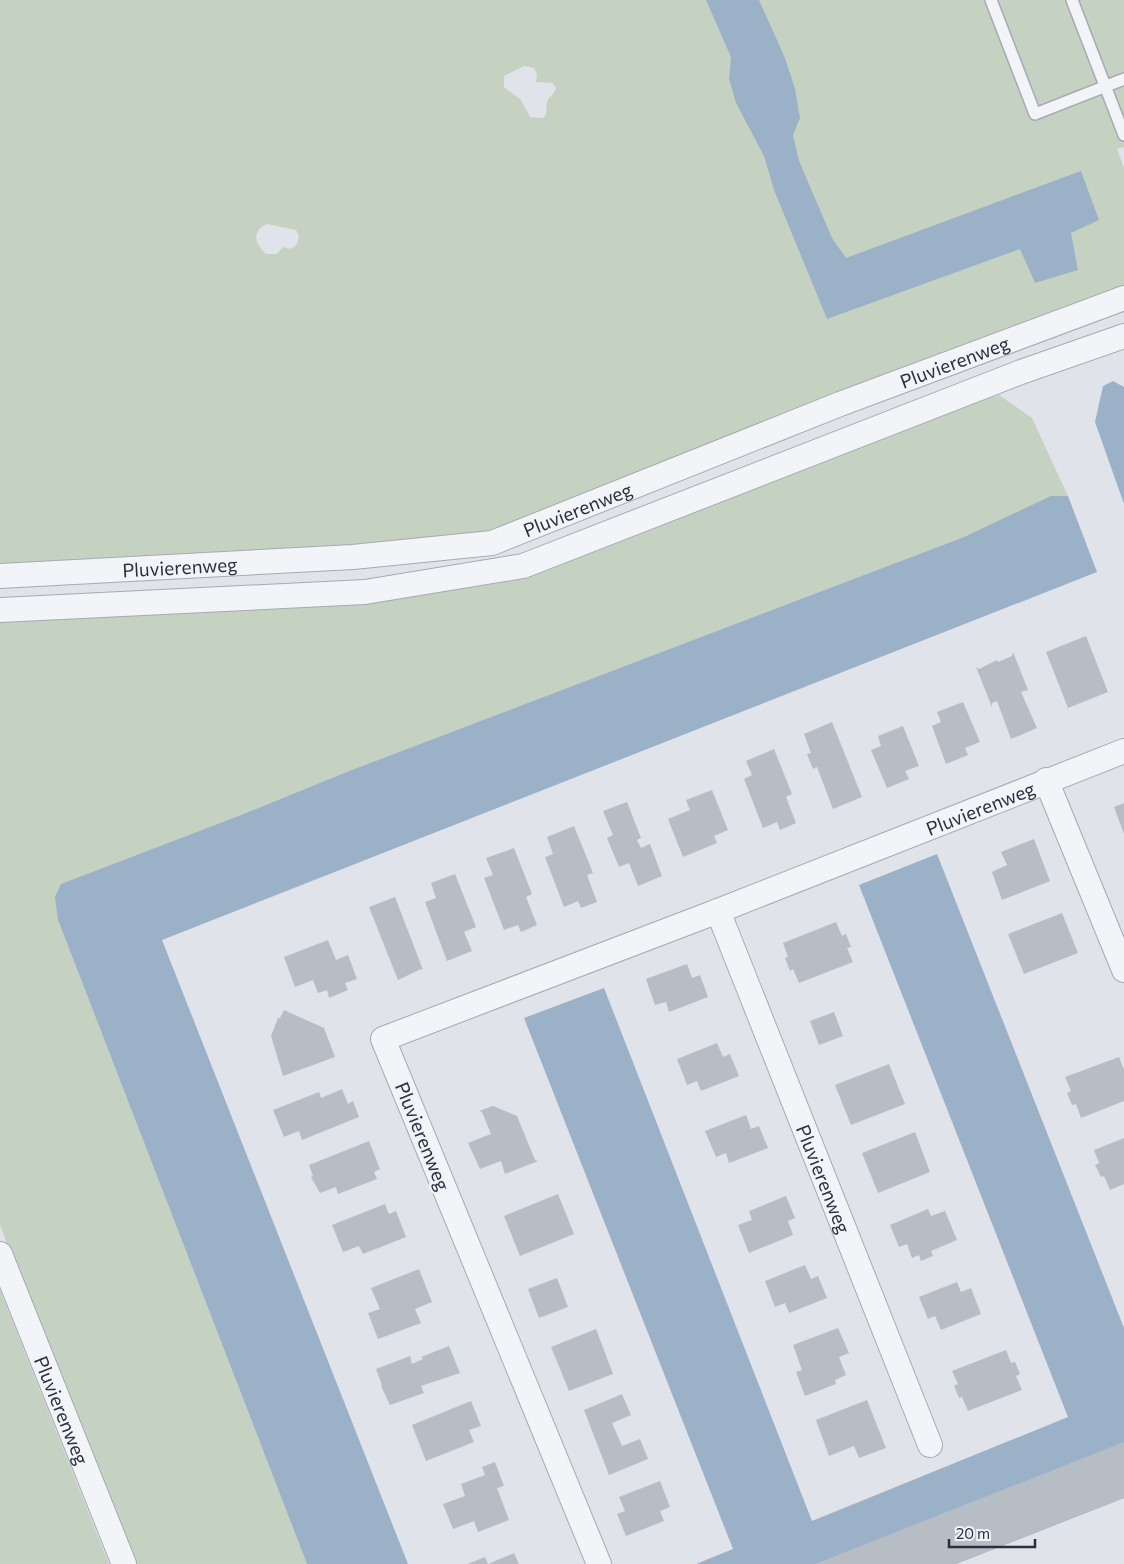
<svg xmlns="http://www.w3.org/2000/svg" width="1124" height="1564" font-family="Commissioner,sans-serif">
<rect width="100%" height="100%" fill="#e0e3e9"/>
<path fill="#c6d2c1" fill-rule="evenodd" d="M0,0h1124v147l-7,2 7,19v120l-633,246 -100,13 -391,21zM524,66l10,2 3,6 -1,8 16,1 4,4c-1,7 -7,9 -9,15 -2,7 2,11 -4,16l-13,-1 -9,-17 -17,-13v-11zM267,224l29,6 3,6 -2,8 -6,5 -8,-2 -6,7h-11c-11,-10 -15,-23 1,-30z
M999,395l33,23 36,78 -17,1 -87,40 -615,234 -113,46 -178,103 249,644h-176l-131,-339v-607l539,-46 431,-168z
M0,1290l109,274h-109z"/>
<path fill="#9bb1c8" d="M706,0h53l26,58 10,31 5,29 -7,17 6,26 33,77 14,20 235,-87 18,49 -28,13 7,37 -43,13 -15,-34 -193,70 -53,-129 -10,-34 -28,-53 -7,-24 2,-22z
M1113,381l11,6v117l-29,-82 8,-36z
M1051,496h17l29,76 -935,368 246,624h-101l-249,-644 -3,-23 6,-13 175,-67 113,-46 615,-234z
M937,854l187,474v170l-168,66h-260l37,-15 -209,-531 80,-30 208,533 256,-104 -209,-532z"/>
<path fill="#b7bdc5" d="M1086,636l22,56 -40,16 -22,-56z
M1013,652l15,38 -7,2 16,36 -26,11 -14,-38 -5,2v4l-16,-40 3,2 18,-9 1,2 14,-6z
M963,702l17,40 -15,6 3,7 -22,9 -14,-38 9,-4 -4,-10z
M832,722l30,75 -29,12 -16,-42 -4,2 -6,-15 4,-1 -7,-19z
M903,726l16,40 -14,5 4,8 -22,9 -16,-38 10,-4 -3,-10z
M774,749l18,45 -6,3 10,26 -16,7 -3,-8 -14,6 -19,-49 8,-4 -6,-14z
M712,790l16,40 -14,6 3,7 -34,14 -15,-38 22,-9 -4,-10z
M627,802l14,36 -4,2 4,8 9,-4 12,32 -24,10 -9,-23 -10,4 -12,-29 6,-3 -10,-24z
M1124,803v31l-10,-27z
M574,826l19,47 -6,2 10,27 -16,6 -3,-7 -14,6 -19,-50 8,-3 -6,-17z
M1034,839l16,42 -48,19 -10,-28 15,-7 -6,-13z
M514,848l18,46 -6,3 11,28 -16,7 -3,-7 -14,5 -20,-52 9,-3 -7,-17z
M455,874l21,53 -12,5 8,19 -25,10 -22,-59 11,-4 -5,-15z
M395,897l28,73 -2,-1 -23,11 -29,-73z
M1062,913l16,40 -54,21 -16,-40z
M836,922l6,14 4,-2 5,13 -4,1 6,14 -54,21 -6,-14 -3,2 -5,-13 3,-1 -5,-14z
M328,940l8,20 12,-5 9,24 -12,4 3,7 -19,8 -2,-8 -9,3 -5,-13 -18,7 -11,-30z
M687,964l5,14 8,-3 8,22 -39,15 -3,-10 -11,3 -9,-26z
M284,1010l40,18 11,29 -52,19 -12,-40 7,-18h2z
M834,1012l9,24 -24,9 -9,-24z
M717,1043l6,14 7,-3 9,22 -38,15 -4,-10 -10,4 -10,-26z
M1119,1057l5,13v31l-43,17 -5,-14 -4,1 -5,-12 4,-2 -6,-14z
M889,1064l16,40 -54,21 -16,-40z
M342,1089l6,15 5,-3 6,16 -57,23 -3,-9 -15,6 -11,-27 46,-18 2,6z
M493,1106l24,10 18,44 3,1 -33,13 -4,-13 -21,8 -12,-26 23,-9 -9,-22 -3,-1z
M746,1115l5,14 8,-3 9,22 -39,15 -3,-10 -10,4 -11,-26z
M915,1132l15,40 -52,21 -16,-40z
M1124,1138v46l-14,6 -6,-14 -3,1 -6,-12 4,-2 -5,-13z
M369,1141l11,28 -6,3 3,7 -39,15 -2,-7 -16,6 -9,-16 2,-1 -4,-11z
M558,1194l16,40 -54,22 -16,-40z
M786,1196l9,22 -7,3 5,14 -44,18 -11,-28 14,-5 -3,-9z
M385,1204l4,10 7,-3 10,26 -43,17 -4,-8 -16,6 -11,-27z
M928,1209l3,7 14,-5 12,29 -26,11 2,5 -12,5 -2,-6 -7,3 -5,-14 -8,3 -9,-22z
M805,1265l6,14 7,-3 9,22 -38,15 -4,-10 -10,4 -10,-26z
M419,1269l13,33 -17,7 6,14 -43,16 -10,-26 12,-4 -9,-21z
M557,1278l11,29 -29,11 -11,-29z
M957,1282l4,10 10,-4 10,26 -40,16 -6,-14 -7,3 -9,-22z
M838,1328l11,25 -10,4 7,18 -11,5 1,4 -31,12 -9,-24 6,-2 -9,-25z
M596,1329l17,45 -44,17 -18,-44z
M449,1346l11,27 -39,13 3,7 -34,12 -9,-19 1,-1 -6,-16 34,-13 2,8 11,-5 -2,-2z
M1006,1350l5,13 4,-1 5,12 -4,2 6,14 -54,21 -6,-14 -3,1 -5,-12 4,-2 -6,-13z
M622,1394l9,21 -19,8 10,23 18,-7 8,20 -39,16 -25,-65z
M867,1400l19,48 -27,10 -5,-12 -25,10 -13,-36z
M471,1401l10,25 -12,4 5,12 -48,19 -14,-36z
M1124,1442v56l-70,27 -98,39h-141z
M495,1462l9,24 -7,2 12,32 -31,12 -4,-11 -21,8 -10,-25 22,-8 -4,-12 24,-9 -3,-8z
M660,1481l10,26 -10,4 4,10 -38,15 -9,-22 8,-3 -6,-14z
M514,1553l5,11h-52l18,-7 3,7z"/>
<g fill="none" stroke-linecap="round" stroke-linejoin="round">
<g stroke="#a5aab3" stroke-width="14">
<path id="lane" d="M991,0l44,114 89,-35
M1072,0l52,135"/>
</g>
<g stroke="#a5aab3" stroke-width="26">
<g id="street">
<path id="s1" d="M0,576l353,-19 139,-14 348,-139 284,-106"/>
<path d="M0,610l365,-18 158,-26 498,-194 103,-36"/>
<path d="M1046,780l78,190"/>
<path id="s2" d="M718,911l212,534"/>
<path id="s3" d="M0,1254l124,310"/>
<path id="s4" d="M599,1564l-216,-525 335,-128 406,-160"/>
</g>
</g>
<use href="#lane" stroke="#f2f4f7" stroke-width="11"/>
<use href="#street" stroke="#f2f4f7" stroke-width="24"/>
</g>
<g text-anchor="middle" dominant-baseline="central" stroke-width="5" stroke-linejoin="round" paint-order="stroke">
<g font-size="19" fill="#293140" stroke="#eff2f6">
<text stroke="none"><textPath href="#s1" startOffset="990">Pluvierenweg</textPath></text>
<text stroke="none"><textPath href="#s1" startOffset="585">Pluvierenweg</textPath></text>
<text stroke="none"><textPath href="#s1" startOffset="180">Pluvierenweg</textPath></text>
<text stroke="none"><textPath href="#s4" startOffset="1208">Pluvierenweg</textPath></text>
<text transform="translate(423 1136) rotate(68)">Pluvierenweg</text>
<text stroke="none"><textPath href="#s2" startOffset="288">Pluvierenweg</textPath></text>
<text stroke="none"><textPath href="#s3" startOffset="168">Pluvierenweg</textPath></text>
</g>
</g>
<path d="M949 1539v8h86v-8" fill="none" stroke="#293140" stroke-width="2.5"/>
<text x="956" y="1539" font-size="15" fill="#293140" stroke="#eff2f6" stroke-width="4" paint-order="stroke">20 m</text>
</svg>
